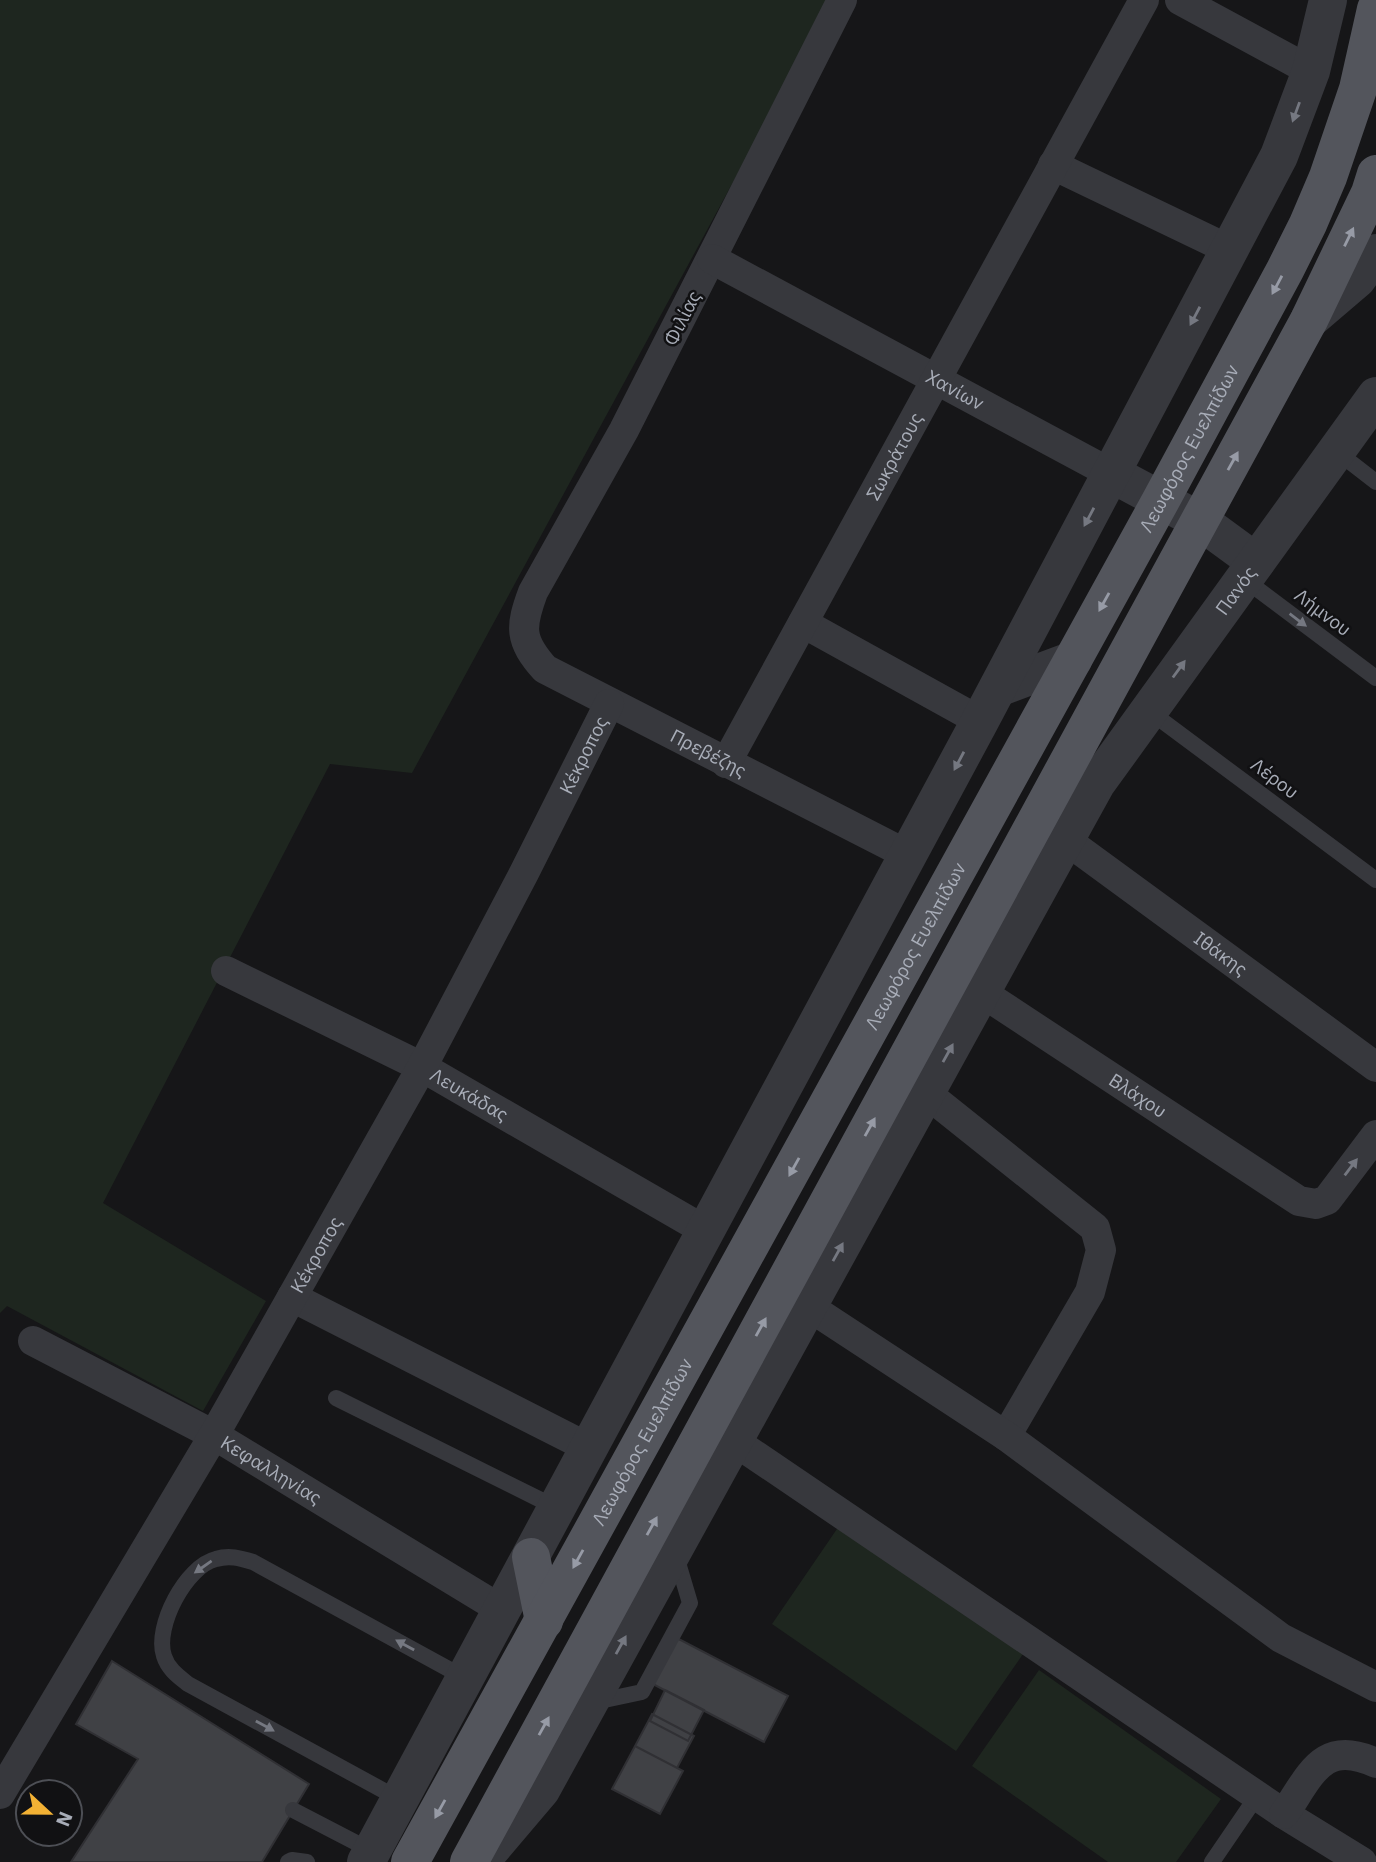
<svg xmlns="http://www.w3.org/2000/svg" width="1376" height="1862" font-family="'IBM Plex Sans',sans-serif">
<rect width="100%" height="100%" fill="#161618"/>
<path fill="#1e261f" d="M0,0h832l-420,773 -82,-9 -227,439 163,98 -63,110 -196,-105 -7,7z
M839,1526l184,128 -67,97 -184,-127z
M1039,1670l182,129 -45,63h-68l-136,-96z"/>
<path fill="#404145" stroke="#303034" stroke-width="2" d="M671,1635l117,61 -24,46 -117,-61z
M112,1661l197,123 -47,78h-191l67,-103 -62,-35z
M665,1690l39,20 -16,31 -38,-20z
M652,1714l42,22 -17,32 -42,-22z
M635,1746l48,25 -23,43 -48,-25z"/>
<g fill="none" stroke-linecap="round" stroke-linejoin="round">
<path stroke="#37383d" stroke-width="16" d="M1336,451l40,31
M1244,579l132,99
M1149,711l227,169
M336,1398l221,110
M595,1702l47,-10 48,-89 -14,-47
M399,1799l-211,-115c-10,-8 -20,-15 -24,-28 -10,-29 22,-90 52,-97 13,-4 24,-1 37,3l212,116
M293,1810l79,41
M288,1862l4,-2 15,2
M1212,1862l45,-66"/>
<g stroke="#37383d" stroke-width="30">
<path id="s1" d="M842,0l-218,430 -91,162c-13,35 -14,48 12,77l363,186"/>
<path d="M1180,0l131,71"/>
<path d="M1053,165l177,85"/>
<path id="s2" d="M712,259l400,215"/>
<path d="M803,623l177,98"/>
<path id="s3" d="M726,763l418,-763"/>
<path id="s4" d="M1066,840l310,227"/>
<path id="s5" d="M226,971l196,96 284,164"/>
<path id="s6" d="M963,983l18,9 318,209 17,3 11,-4 49,-65"/>
<path d="M926,1093l169,135 6,22 -11,42 -84,144"/>
<path d="M791,1295l215,141 275,202 95,49"/>
<path d="M292,1297l297,151"/>
<path id="s7" d="M33,1341l181,94 288,175"/>
<path d="M734,1441l550,373 78,48"/>
<path id="s8" d="M0,1794l214,-359 208,-368 102,-194 85,-169"/>
<path d="M1284,1814c27,-39 38,-76 92,-51"/>
</g>
<g stroke="#37383d" stroke-width="38">
<path d="M1309,320l48,-41 19,-26"/>
<path d="M1112,474l88,47 56,41"/>
<path d="M998,688l75,-28"/>
<path d="M366,1862l614,-1141 299,-565 32,-85 17,-71"/>
<path id="s9" d="M480,1862l61,-72 555,-1006 280,-388"/>
</g>
<g stroke="#53555c" stroke-width="38">
<path d="M531,1557l13,64"/>
<path id="s10" d="M410,1862l751,-1362 124,-230 23,-46 20,-47 30,-88 18,-80"/>
<path d="M469,1862l840,-1542 61,-127 6,-19"/>
</g>
</g>
<defs><path id="oneway-solid" d="M-6-.8H1V-3.2L6.5 0L1 3.2V.8H-6Z" transform="scale(1.75)"/></defs>
<g fill="#757881">
<use href="#oneway-solid" transform="translate(1296 112) rotate(110)"/>
<use href="#oneway-solid" transform="translate(1195 316) rotate(118)"/>
<use href="#oneway-solid" transform="translate(1089 517) rotate(118)"/>
<use href="#oneway-solid" transform="translate(1298 620) rotate(37)"/>
<use href="#oneway-solid" transform="translate(1179 669) rotate(-54)"/>
<use href="#oneway-solid" transform="translate(959 761) rotate(118)"/>
<use href="#oneway-solid" transform="translate(948 1053) rotate(-61)"/>
<use href="#oneway-solid" transform="translate(1351 1167) rotate(-53)"/>
<use href="#oneway-solid" transform="translate(838 1252) rotate(-61)"/>
<use href="#oneway-solid" transform="translate(203 1567) rotate(145)"/>
<use href="#oneway-solid" transform="translate(405 1645) rotate(-151)"/>
<use href="#oneway-solid" transform="translate(621 1645) rotate(-61)"/>
<use href="#oneway-solid" transform="translate(265 1726) rotate(29)"/>
</g>
<g fill="#979ba6">
<use href="#oneway-solid" transform="translate(1349 237) rotate(-64)"/>
<use href="#oneway-solid" transform="translate(1277 285) rotate(118)"/>
<use href="#oneway-solid" transform="translate(1233 461) rotate(-61)"/>
<use href="#oneway-solid" transform="translate(1104 602) rotate(119)"/>
<use href="#oneway-solid" transform="translate(870 1127) rotate(-61)"/>
<use href="#oneway-solid" transform="translate(794 1167) rotate(119)"/>
<use href="#oneway-solid" transform="translate(761 1327) rotate(-61)"/>
<use href="#oneway-solid" transform="translate(652 1526) rotate(-61)"/>
<use href="#oneway-solid" transform="translate(578 1559) rotate(119)"/>
<use href="#oneway-solid" transform="translate(544 1726) rotate(-61)"/>
<use href="#oneway-solid" transform="translate(440 1809) rotate(119)"/>
</g>
<g text-anchor="middle" dominant-baseline="central" stroke-width="5" stroke-linejoin="round" paint-order="stroke">
<g font-size="19" fill="#a8adb8" stroke="#111113">
<text transform="translate(682 318) rotate(-63)">Φιλίας</text>
<text stroke="none"><textPath href="#s2" startOffset="276">Χανίων</textPath></text>
<text stroke="none"><textPath href="#s10" startOffset="1614">Λεωφόρος Ευελπίδων</textPath></text>
<text stroke="none"><textPath href="#s3" startOffset="350">Σωκράτους</textPath></text>
<text stroke="none"><textPath href="#s9" startOffset="1482">Πανός</textPath></text>
<text transform="translate(1323 612) rotate(37)">Λήμνου</text>
<text stroke="none"><textPath href="#s1" startOffset="936">Πρεβέζης</textPath></text>
<text stroke="none"><textPath href="#s8" startOffset="1192">Κέκροπος</textPath></text>
<text transform="translate(1275 778) rotate(37)">Λέρου</text>
<text stroke="none"><textPath href="#s10" startOffset="1046">Λεωφόρος Ευελπίδων</textPath></text>
<text stroke="none"><textPath href="#s4" startOffset="192">Ιθάκης</textPath></text>
<text stroke="none"><textPath href="#s5" startOffset="273">Λευκάδας</textPath></text>
<text stroke="none"><textPath href="#s6" startOffset="208">Βλάχου</textPath></text>
<text stroke="none"><textPath href="#s8" startOffset="625">Κέκροπος</textPath></text>
<text stroke="none"><textPath href="#s10" startOffset="480">Λεωφόρος Ευελπίδων</textPath></text>
<text stroke="none"><textPath href="#s7" startOffset="271">Κεφαλληνίας</textPath></text>
</g>
</g>
<g transform="translate(49 1813) rotate(112)"><circle r="33" fill="#111113" stroke="#4d4f55" stroke-width="2"/>
<path d="M0-5L12 26L0 18L-12 26Z" fill="#f2b134"/>
<text y="-10" font-size="19" font-weight="bold" text-anchor="middle" fill="#a8adb8">N</text>
</g>
</svg>
